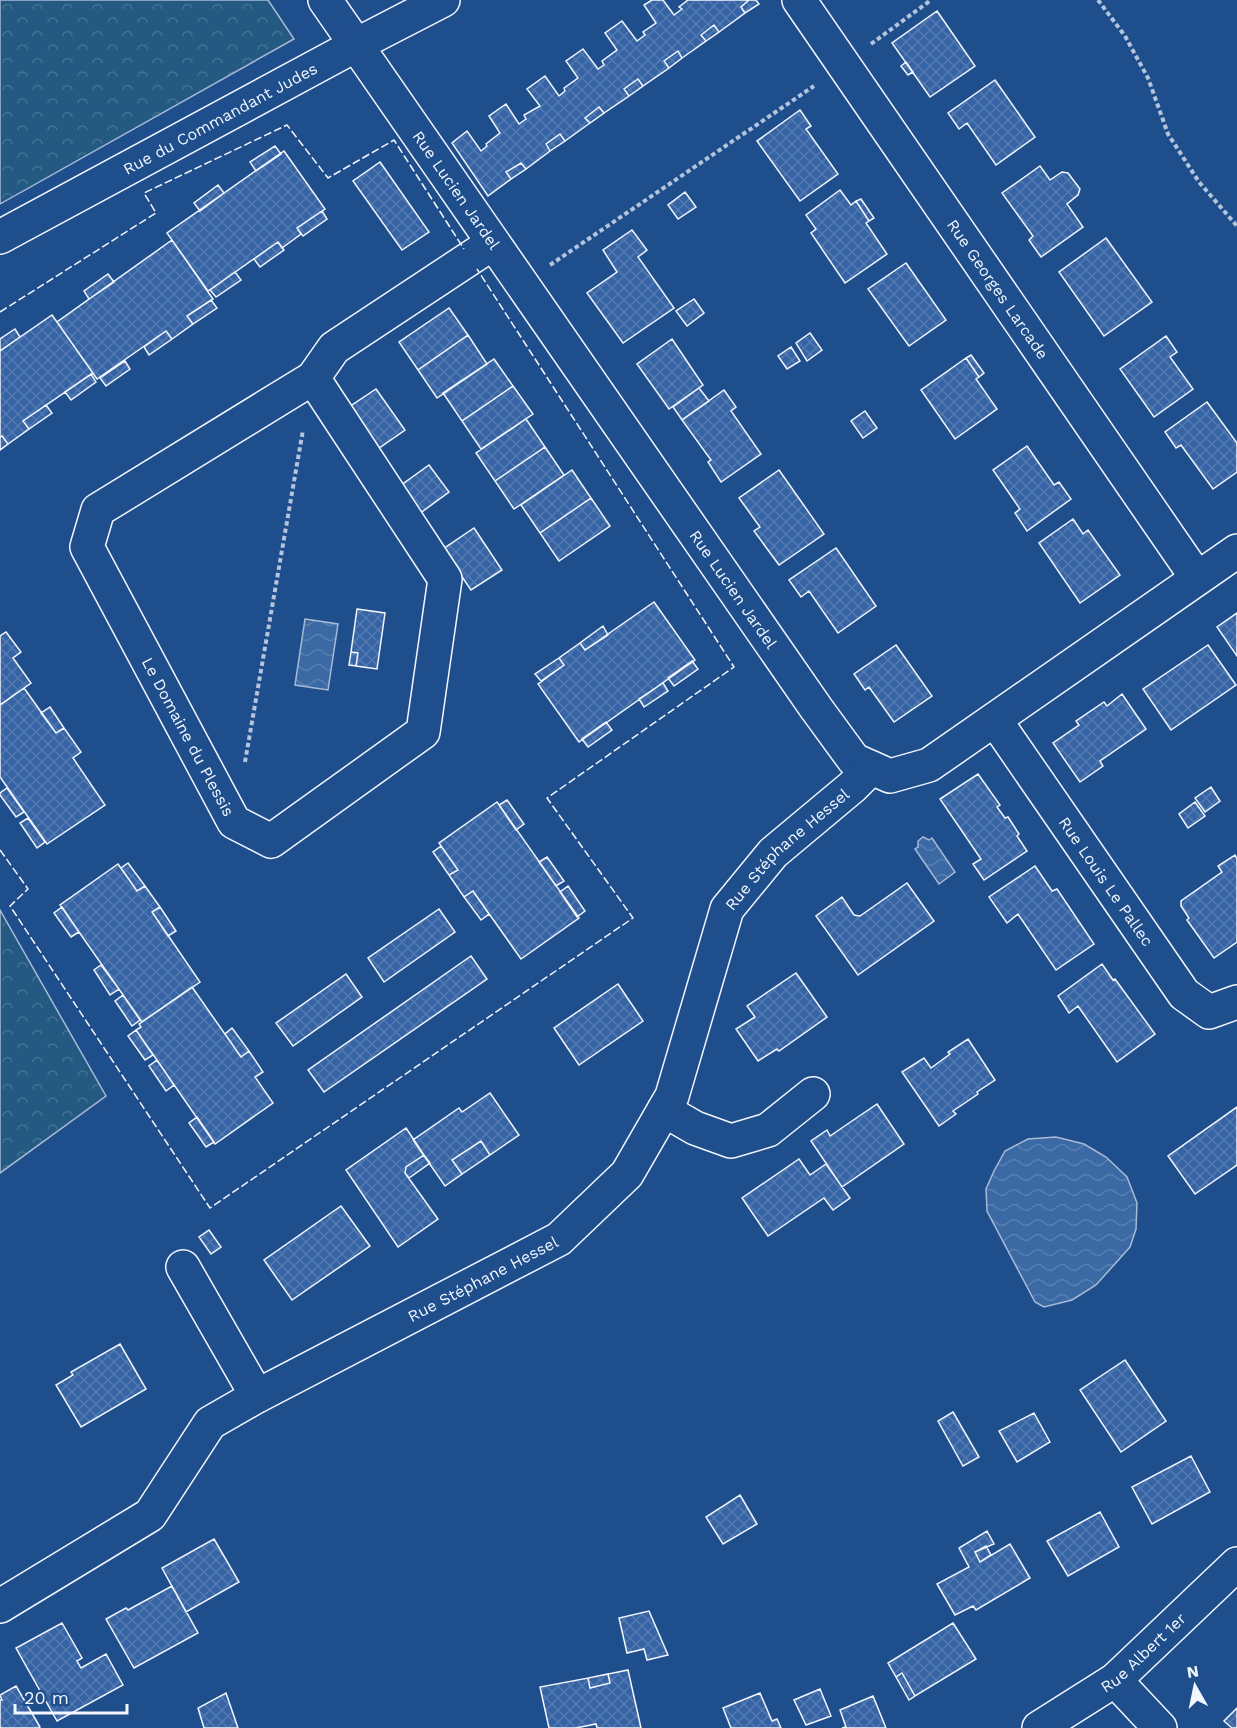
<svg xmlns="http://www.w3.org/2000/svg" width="1237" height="1728" font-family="'Work Sans',sans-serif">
<defs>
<pattern id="forest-crowns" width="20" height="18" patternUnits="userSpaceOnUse" patternTransform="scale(1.5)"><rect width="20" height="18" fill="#245a82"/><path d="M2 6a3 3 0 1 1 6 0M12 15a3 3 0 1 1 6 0" fill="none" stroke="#447295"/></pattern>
<pattern id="water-waves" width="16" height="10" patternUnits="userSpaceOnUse" patternTransform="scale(1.5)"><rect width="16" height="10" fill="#3b69a3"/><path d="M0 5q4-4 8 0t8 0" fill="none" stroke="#587fb1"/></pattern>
<pattern id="building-cross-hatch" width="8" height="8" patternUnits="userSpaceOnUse" patternTransform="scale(1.5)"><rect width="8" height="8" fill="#3563a3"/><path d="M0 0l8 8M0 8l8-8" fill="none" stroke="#537ab1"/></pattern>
</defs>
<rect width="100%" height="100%" fill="#1f4e8c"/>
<path fill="url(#forest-crowns)" stroke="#a8bbd7" stroke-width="1.5" d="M0,0h268l26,39 -294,165z
M0,910l106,186 -106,77z"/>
<path fill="url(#water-waves)" stroke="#a8bbd7" stroke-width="1.5" d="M305,619l33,5 -10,66 -33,-5z
M923,837l6,3 3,-2 23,34 -16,12 -24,-35 3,-2v-6z
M1056,1137l28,7 22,13 21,20 10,26 -1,26 -6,18 -34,38 -24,15 -28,7 -9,-5 -48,-91 -1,-22 8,-18 11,-20 23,-12z"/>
<path fill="url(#building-cross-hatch)" stroke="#f2f6ff" stroke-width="1.5" d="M652,0h11l11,15 8,-6 -3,-2 9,-7h61l-8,7 4,6 -26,19 -5,-7 -13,10 5,6 -24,17 -4,-7 -14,10 5,7 -26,18 -5,-7 -14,10 5,7 -25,17 -5,-6 -14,11 5,5 -25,18 -5,-7 -14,10 4,7 -24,18 -5,-6 -15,9 5,7 -23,17 -36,-53 15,-12 14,20 6,-5 -1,-2 14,-11 -11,-17 17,-12 13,20 7,-5 -2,-4 16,-9 -13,-17 18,-13 14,20 6,-5 -1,-3 14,-10 -12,-17 17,-12 15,20 6,-4 -2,-4 15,-11 -12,-17 17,-12 15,20 8,-6 -2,-3 13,-9 -12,-18z
M749,0h7l3,4 -14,9 -4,-6z
M937,11l38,55 -45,31 -38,-54z
M714,25l5,7 -13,9 -5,-6z
M678,51l4,7 -13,10 -5,-7z
M906,62l7,10 -5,3 -7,-9z
M638,79l5,7 -14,10 -5,-7z
M995,80l40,57 -39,28 -29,-42 -8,6 -11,-16z
M599,107l5,6 -14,10 -5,-5z
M800,110l11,16 -5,3 32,45 -38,27 -43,-60z
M560,134l5,7 -15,10 -4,-7z
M275,146l6,8 -25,17 -6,-9z
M284,151l41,58 -28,19 4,6 -19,14 -4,-6 -70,49 -41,-58z
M380,162l49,70 -27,18 -49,-69z
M521,163l5,6 -15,10 -5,-7z
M1040,166l10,14 12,-8 6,1 12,16 -2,6 -11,9 16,23 -42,30 -12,-17 4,-4 -31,-43z
M218,185l6,8 -24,18 -6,-8z
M840,190l11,15 5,-4 13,20 -3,2 21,31 -42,29 -34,-50 5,-4 -10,-14z
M685,192l11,15 -18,12 -10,-14z
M861,199l13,19 -5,3 -13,-20z
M322,211l5,8 -24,17 -6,-8z
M632,230l15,20 -9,7 36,51 -51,35 -36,-50 30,-21 -14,-22z
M1106,238l46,64 -48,34 -45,-64z
M172,240l41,59 -26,17 6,8 -21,15 -6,-8 -69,48 -40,-57z
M278,242l6,8 -24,17 -6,-8z
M906,263l40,57 -37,26 -41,-57z
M235,272l6,8 -25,17 -6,-7z
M108,274l6,8 -25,17 -5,-8z
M694,299l10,14 -17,13 -11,-15z
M211,300l6,8 -24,16 -6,-8z
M449,308l19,27 -50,35 -19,-28z
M52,315l41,58 -70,48 6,8 -21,15 -6,-8 -2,1v-86z
M15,329l5,8 -20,14v-12z
M166,331l6,8 -23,16 -5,-8z
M810,333l12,17 -15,11 -11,-18z
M468,335l19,29 -50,34 -19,-28z
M1166,336l11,16 -7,5 23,32 -39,28 -34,-48z
M672,339l31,46 -34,24 -32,-45z
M791,347l9,14 -13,8 -9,-13z
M971,355l13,18 -5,4 -13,-19z
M966,358l13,19 -3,2 21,30 -42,30 -34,-49z
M494,359l19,27 -51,35 -19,-28z
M125,361l5,8 -24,17 -6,-8z
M91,374l5,8 -25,18 -6,-8z
M513,386l20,28 -52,35 -19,-28z
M699,388l10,13 -27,19 -9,-13z
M376,389l29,41 -30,21 -29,-42z
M724,390l12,17 -5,4 30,43 -40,28 -13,-20 3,-2 -29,-40z
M1207,402l30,41v29l-24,17 -32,-44 -5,3 -11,-16z
M46,405l6,8 -23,16 -6,-8z
M865,411l12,17 -14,10 -12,-17z
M526,419l19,28 -50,34 -19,-28z
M2,436l6,8 -8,6v-13z
M1027,446l27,39 5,-3 12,17 -44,32 -12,-18 5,-4 -27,-39z
M545,447l19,28 -50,34 -19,-28z
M429,465l20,27 -30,22 -19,-28z
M572,470l19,28 -51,35 -19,-28z
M779,470l45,64 -45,31 -25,-34 6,-4 -21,-29z
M591,498l19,28 -51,35 -19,-28z
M1073,519l10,15 5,-4 32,45 -40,28 -41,-60z
M474,528l28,42 -31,20 -28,-41z
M836,548l40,58 -38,27 -29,-42 -8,6 -12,-17z
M654,602l41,58 -116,82 -41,-58 26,-19 -5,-7 21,-15 5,7z
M357,609l28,4 -8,56 -21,-3 2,-13 -7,-1z
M1237,613v43l-20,-29z
M603,626l5,9 -23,15 -5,-7z
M6,632l15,20 -8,6 18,25 -31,22v-69z
M896,645l36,51 -38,26 -25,-35 -4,3 -11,-16z
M1208,645l28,40 -65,45 -28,-41z
M351,652l7,1 -2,13 -7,-1z
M559,658l5,7 -23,16 -6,-7z
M692,661l6,8 -24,17 -6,-8z
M663,683l5,8 -24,16 -5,-8z
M24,688l32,45 8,-5 17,24 -8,6 32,47 -58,39 -47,-67v-72z
M1122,694l24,35 -46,32 3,5 -23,16 -27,-39 26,-18 -3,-4 28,-19 3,4z
M50,707l14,21 -8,5 -15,-20z
M606,722l6,8 -24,17 -6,-8z
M978,774l22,31 -3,2 8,11 3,-1 11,17 -2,2 10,15 -43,29 -11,-16 8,-5 -41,-60z
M1211,787l9,14 -15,11 -10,-14z
M7,788l17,24 -8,5 -16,-22v-2z
M507,800l17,24 -8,6 -17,-25z
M497,802l82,116 -58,41 -48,-68 -9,6 -15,-22 9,-5 -19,-27z
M1195,802l10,14 -17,12 -9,-14z
M28,818l17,24 -8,6 -17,-25z
M441,846l17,24 -9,5 -16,-23z
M1235,855l2,4v83l-23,16 -27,-38 2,-2 -8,-12v-5l41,-29 -4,-6z
M547,857l17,24 -8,5 -17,-24z
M128,863l17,23 -8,5 -16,-23z
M118,864l19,27 8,-5 15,21 -8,5 48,70 -58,40 -82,-117z
M1035,866l17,25 5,-2 37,55 -38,26 -38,-56 -11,9 -18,-26z
M907,883l27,38 -76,54 -42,-59 26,-19 12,18 6,1z
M568,886l17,25 -8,6 -17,-25z
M473,891l16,23 -8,6 -17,-23z
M62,907l17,25 -8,5 -17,-24z
M160,907l16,24 -8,5 -16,-24z
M439,909l16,23 -71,50 -16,-24z
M471,956l16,23 -163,113 -16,-22z
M1102,964l11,16 2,-1 40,55 -38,28 -39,-56 -9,7 -11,-17z
M101,965l18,24 -9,6 -16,-25z
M796,973l31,44 -48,34 -2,-2 -19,12 -22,-32 19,-12 -8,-11z
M346,974l16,23 -69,49 -17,-23z
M618,984l25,37 -64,44 -25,-37z
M192,987l49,70 8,-6 14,21 -8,5 18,26 -58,41 -79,-114 5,-3 -2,-3z
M123,995l17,25 -8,6 -17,-25z
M232,1028l17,23 -8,6 -16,-23z
M136,1030l17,25 -8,5 -17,-24z
M968,1039l27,41 -18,12 1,2 -25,17 3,3 -17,12 -37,-54 22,-14 7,10 19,-14 -2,-2z
M157,1060l17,25 -8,6 -17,-25z
M490,1093l29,42 -29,20 -9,-14 -29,19 10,14 -17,12 -32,-46 46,-32 3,4z
M877,1104l27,40 -62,43 -31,-46 16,-11 3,6z
M1237,1107v58l-42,29 -27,-38z
M197,1117l17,25 -8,5 -17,-24z
M406,1128l18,27 -18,12 -1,6 33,46 -40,28 -52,-77z
M481,1141l9,14 -28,19 -10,-14z
M424,1155l6,8 -21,15 -4,-5 1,-6z
M799,1159l11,16 16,-11 24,34 -17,12 -9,-12 -56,38 -26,-38z
M341,1206l29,40 -78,54 -28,-40z
M209,1230l12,17 -10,7 -12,-17z
M120,1344l26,45 -65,38 -25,-42 17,-10 -2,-3z
M1125,1360l41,61 -45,31 -41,-62z
M953,1412l26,45 -16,9 -25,-45z
M1034,1413l16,29 -33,20 -18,-31z
M1191,1456l19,36 -58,32 -20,-37z
M740,1495l17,29 -34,20 -17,-27z
M1100,1512l19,35 -51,29 -21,-35z
M987,1531l7,13 -19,8 5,10 30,-18 20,34 -54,32 -3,-4 -18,9 -18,-31 32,-17 -10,-19z
M214,1539l25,43 -53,30 -24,-44z
M986,1546l5,9 -11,7 -5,-10z
M172,1586l26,47 -64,35 -28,-49 20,-11 2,2z
M649,1611l19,44 -21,5 -3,-11 -17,4 -8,-35z
M62,1623l20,35 -5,3 4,7 25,-14 17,31 -66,36 -41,-73z
M953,1623l23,36 -61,37 -13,-23 -6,4 -8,-14z
M628,1670l13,58h-44l-1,-4 -20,4h-27l-9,-41 48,-9 2,10 20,-5 -2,-9z
M902,1673l13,23 -6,4 -13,-23z
M608,1674l2,9 -20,5 -2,-10z
M16,1686l24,41 -1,1h-39v-28h2l-2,-5z
M820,1689l11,27 -25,9 -12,-25z
M226,1693l12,35h-34l-6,-20z
M760,1693l12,28 5,-2 4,9h-50l-8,-20z
M873,1696l13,32h-44l4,-1 -6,-17z
M1237,1708v20h-5l-8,-7z"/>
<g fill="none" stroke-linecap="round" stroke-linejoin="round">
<g stroke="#f2f6ff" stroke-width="36">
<g id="minor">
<path id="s1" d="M325,0l491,708 38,52 36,16 39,-11 308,-214"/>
<path id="s2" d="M799,0l398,578"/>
<path id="s3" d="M0,237l356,-192 87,-45"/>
<path id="s4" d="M313,378l-215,132 -11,37 147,275 37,19 152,-109 22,-153 -132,-201 21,-30 159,-105"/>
<path id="s5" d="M995,720l189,274 25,18 28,-10"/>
<path d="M664,1110l31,18 36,13 37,-11 45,-36"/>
<path d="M183,1267l74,129"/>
<path id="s6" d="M0,1606l150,-91 60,-92 47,-27 302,-157 68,-65 45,-78 55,-187 46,-56 79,-66 19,-19"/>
<path d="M1115,1680l45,48"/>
</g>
</g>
<g stroke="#f2f6ff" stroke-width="36">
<g id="tertiary">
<path id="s7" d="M1039,1728l76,-48 122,-116"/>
</g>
</g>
<path stroke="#b3c4dc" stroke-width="4" stroke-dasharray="4.5 3" stroke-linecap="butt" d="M1098,0l27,36 23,42 20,56 31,48 38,44
M871,44l60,-44
M550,265l264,-179
M245,762l58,-332"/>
<use href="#minor" stroke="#1f4e8c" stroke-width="33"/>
<use href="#tertiary" stroke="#1f4e8c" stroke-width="33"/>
<path stroke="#f2f6ff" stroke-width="1.5" stroke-dasharray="8 3" stroke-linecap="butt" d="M0,312l156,-99 -12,-20 143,-68 41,53 66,-38 70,109
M0,850l28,39 -18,17 200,302 423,-290 -86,-120 187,-131 -257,-398"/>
</g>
<g text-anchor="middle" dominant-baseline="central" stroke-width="4.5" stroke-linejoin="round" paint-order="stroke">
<g font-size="16" fill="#f2f6ff" stroke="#1f4e8c">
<text stroke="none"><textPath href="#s3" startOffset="250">Rue du Commandant Judes</textPath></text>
<text stroke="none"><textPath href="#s1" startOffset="231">Rue Lucien Jardel</textPath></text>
<text stroke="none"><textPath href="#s2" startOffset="351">Rue Georges Larcade</textPath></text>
<text stroke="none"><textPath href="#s1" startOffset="717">Rue Lucien Jardel</textPath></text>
<text stroke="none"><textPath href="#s4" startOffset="506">Le Domaine du Plessis</textPath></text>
<text stroke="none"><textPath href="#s6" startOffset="1144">Rue Stéphane Hessel</textPath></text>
<text stroke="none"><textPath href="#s5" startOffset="196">Rue Louis Le Pallec</textPath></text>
<text stroke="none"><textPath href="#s6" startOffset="594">Rue Stéphane Hessel</textPath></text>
<text stroke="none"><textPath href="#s7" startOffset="129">Rue Albert 1er</textPath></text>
</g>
</g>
<g transform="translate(1195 1686) rotate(351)" stroke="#1f4e8c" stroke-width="4.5" paint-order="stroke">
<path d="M0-4.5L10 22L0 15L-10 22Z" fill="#f2f6ff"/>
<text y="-9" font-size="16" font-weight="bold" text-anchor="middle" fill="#f2f6ff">N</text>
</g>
<path d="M15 1704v9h112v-9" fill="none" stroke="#f2f6ff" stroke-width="3"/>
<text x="24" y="1704" font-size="18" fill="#f2f6ff" stroke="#1f4e8c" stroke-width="4.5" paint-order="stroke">20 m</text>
</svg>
